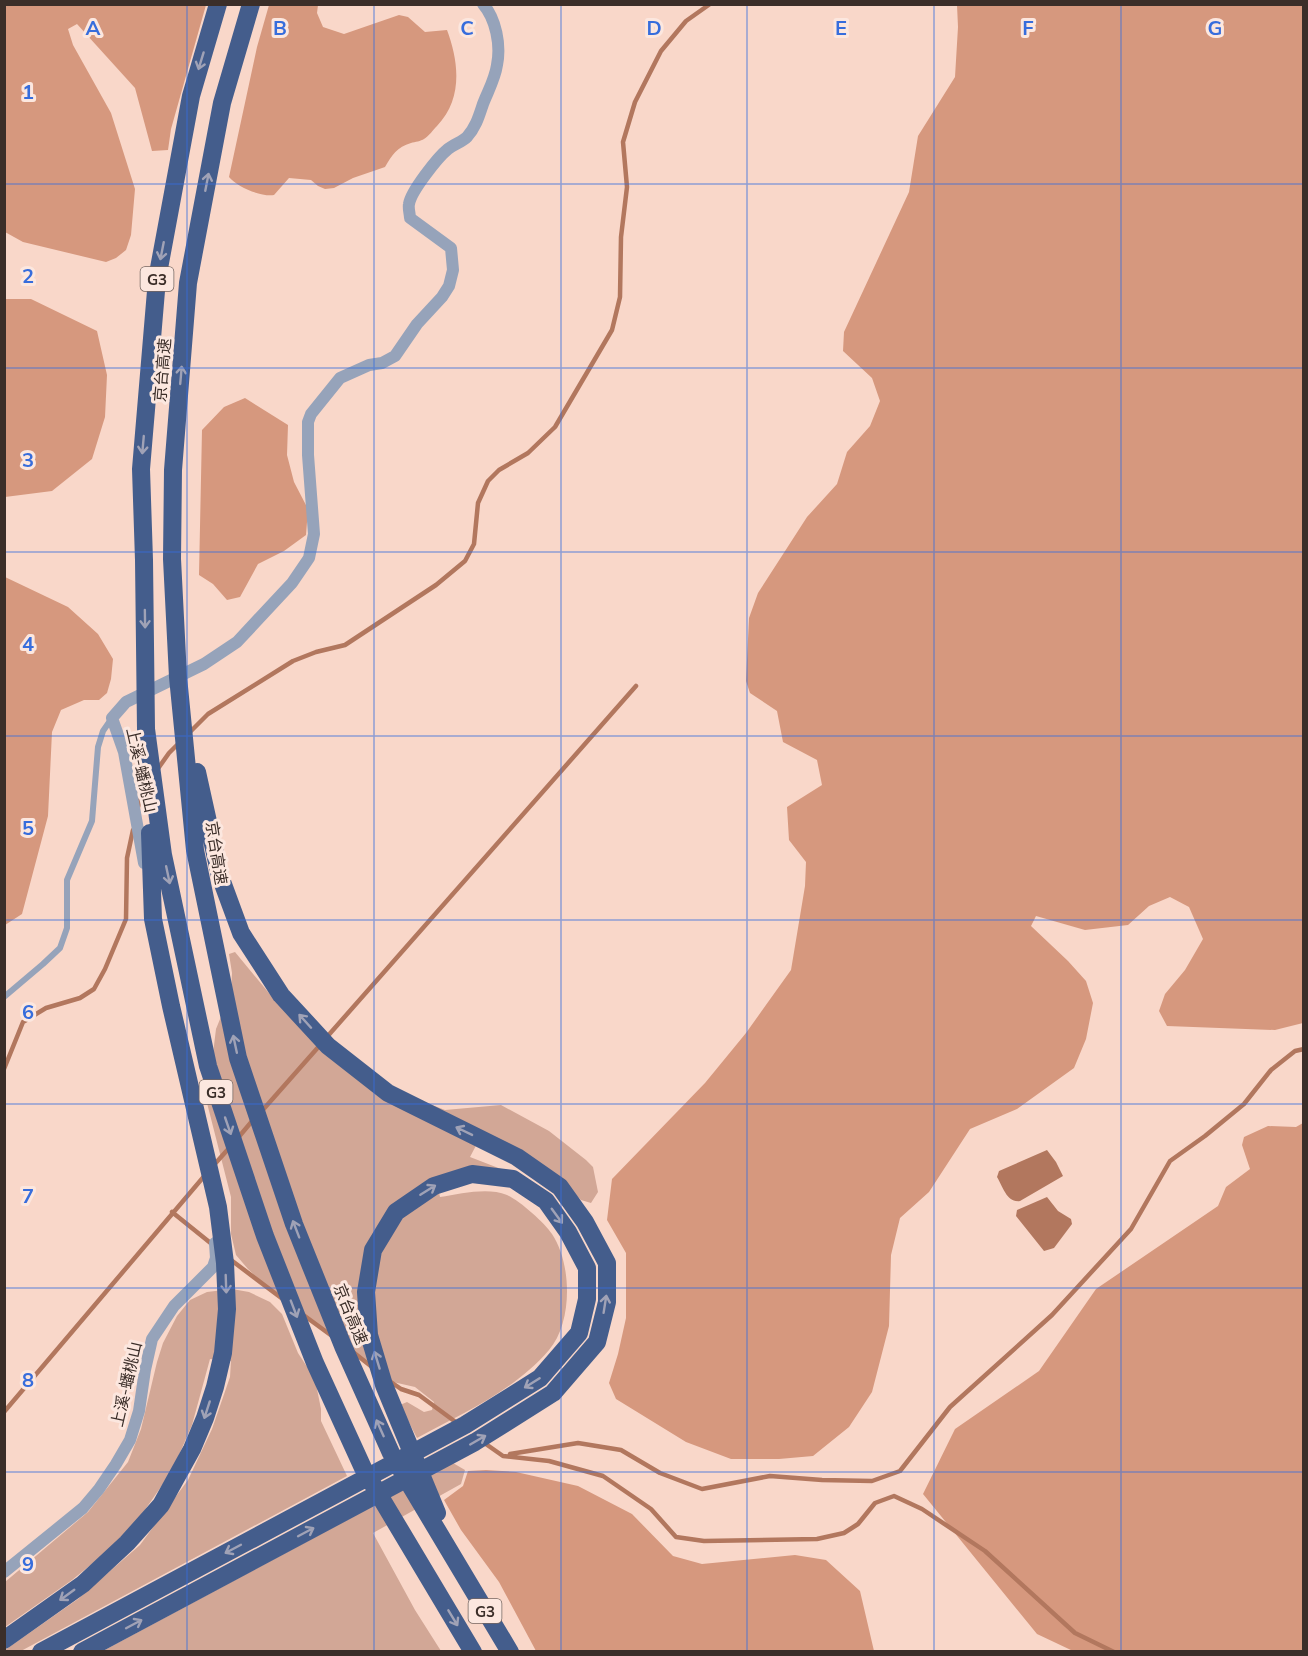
<svg xmlns="http://www.w3.org/2000/svg" width="1308" height="1656" font-family="Mulish,'Noto Sans SC',sans-serif">
<rect width="100%" height="100%" fill="#f9d7c9"/>
<path fill="#d2a796" d="M235,952l38,46 118,91 54,21 56,-5 48,26 37,29 7,7 5,25 -7,11 -10,-3 -33,-31 -66,-35 -12,23 31,12 -65,10 4,18c21,-3 47,-10 67,-2 12,5 38,28 45,39 20,30 21,88 -3,116 -35,41 -86,63 -132,88l-17,-33 7,-3 17,10 8,-2 2,-8 -19,-15 -22,-5 -38,-27 -94,-74 -13,-12 -12,-14 -5,-21v-37l-24,-94 9,-74 15,-37 1,-19 -3,-19z
M232,1289l17,3 21,10 12,12 16,39 17,26 6,30v12l26,55 -326,175h-16v-1l73,-51 62,-54 48,-65 24,-51 18,-52 1,-16 -21,-2 -18,66 -20,46 -30,43 -33,36 -37,30 -67,47v-45l83,-70 40,-50 13,-33 16,-67 6,-19 14,-27 13,-16 17,-8z
M453,1463l12,7 -4,14 -88,49 42,77 26,41 -340,1z"/>
<path fill="#d6987e" d="M4,5h202l-35,124 -3,21 -16,1 -17,-63 -58,-64 -9,5 5,16 38,68 24,76 -4,46 -5,15 -10,8 -10,4 -83,-20 -18,-10z
M269,5h49l-1,8 6,14 21,7 55,-19 9,2 17,15 22,-2c12,32 16,69 -10,96 -4,4 -8,10 -13,13 -3,2 -9,3 -13,4 -14,4 -19,12 -26,24l-32,11 -19,10 -9,1 -7,-3 -7,-6 -22,-2 -15,17c-13,2 -37,-8 -45,-18l28,-130z
M957,5h346v1018l-28,7 -108,-4 -8,-15 6,-17 20,-24 18,-31 -14,-32 -19,-10 -21,9 -21,19 -43,5 -49,-14 -5,10 37,35 18,20 7,22 -7,36 -12,29 -57,41 -47,20 -41,63 -29,26 -9,37 -2,71 -17,66 -23,35 -36,29 -34,3h-48l-45,-17 -70,-43 -7,-16 9,-29 8,-36v-65l-19,-33 5,-41 93,-96 41,-50 45,-63 14,-84 1,-24 -17,-22 -2,-33 35,-22 -5,-25 -34,-18 -6,-31 -27,-18 -4,-12 3,-63 9,-25 49,-76 30,-33 10,-32 23,-26 10,-25 -8,-23 -29,-27 1,-19 65,-140 9,-56 37,-59 3,-50z
M4,299h27l66,32 10,44 -2,42 -13,42 -40,32 -47,6z
M245,398l43,27 -1,30 7,27 14,27 -2,26 -22,16 -26,13 -18,33 -13,3 -14,-16 -14,-9 3,-145 22,-23z
M5,577l63,30 30,27 15,25 -2,20 -4,14 -8,7h-15l-23,10 -9,22 -4,84 -26,98 -17,11z
M1303,1123v528h-230l-36,-17 -114,-140 32,-65 84,-58 57,-82 122,-83 8,-19 24,-18 -8,-24 2,-8 24,-11 28,1z
M486,1470l30,2 62,14 54,28 41,42 29,8 93,-9 31,5 34,31 14,60h-338l-37,-69 -38,-52 -17,-30 19,-14 5,-15z"/>
<path fill="#b2775e" d="M1047,1150l9,12 7,14 -43,25c-13,2 -17,-14 -23,-24l2,-6z
M1047,1197l11,14 13,8 1,5 -18,24 -10,3 -28,-35 1,-6z"/>
<g fill="none" stroke-linecap="round" stroke-linejoin="round">
<path stroke="#b2775e" stroke-width="4.5" d="M188,734l20,-20 85,-53 23,-9 29,-7 91,-60 29,-24 9,-17 4,-41 10,-22 11,-11 29,-17 27,-26 57,-97 8,-33 1,-60 6,-50 -4,-45 12,-40 26,-51 25,-30 24,-17
M157,770l12,-17 11,-11
M138,807l3,-12 7,-10
M326,1038l310,-352
M4,1069l19,-47 23,-14 34,-10 14,-9 11,-20 21,-50 1,-61 6,-28
M261,1112l60,-68
M237,1139l16,-19
M213,1166l17,-19
M172,1212l41,33
M231,1260l53,40
M302,1314l30,22
M353,1352l19,15
M388,1380l13,9 18,6 38,28
M4,1412l202,-238
M483,1442l20,14 46,5 54,15 48,33 25,28 28,4 113,-2 27,-6 14,-9 17,-21 19,-7 28,13 63,42 90,82 39,19
M510,1454l68,-11 43,7 39,23 42,16 68,-13 52,4 50,1 28,-10 50,-64 102,-92 79,-86 39,-68 35,-25 39,-32 27,-34 24,-19 9,-2"/>
<path stroke="#96a3ba" stroke-width="6" d="M4,997l39,-33 17,-16 7,-20v-48l25,-59 6,-74 5,-16 9,-13"/>
<path stroke="#96a3ba" stroke-width="12" d="M144,863l-20,-111 -12,-34 14,-16 78,-38 33,-22 55,-59 17,-25 5,-24 -6,-79v-33l3,-8 29,-36 29,-13 13,-2 13,-7 22,-32 25,-27 7,-11 4,-16 -2,-22 -41,-30c0,-4 -2,-10 -1,-14 2,-13 29,-47 39,-55 6,-5 14,-7 19,-12 9,-10 12,-21 16,-33 5,-13 12,-25 14,-39 4,-20 -1,-46 -14,-61
M4,1572l79,-64 16,-19 17,-25 14,-24 9,-29 6,-41 7,-31 22,-33 39,-39 3,-9 -1,-15"/>
<path stroke="#445d8c" stroke-width="18" d="M218,4l-27,92 -34,183 -16,190 3,91 2,169 17,126 45,211 57,170 50,127 48,105 110,184
M251,4l-29,99 -34,180 -15,187 -1,89 6,118 17,173 43,208 56,166 49,122 48,107 119,199
M4,1640l79,-56 44,-41 34,-38 31,-56 13,-31 10,-31 8,-34 4,-44 -2,-46 -7,-56 -47,-201 -18,-87 -3,-86
M41,1652l424,-227 75,-47 39,-45 8,-34v-31l-19,-36 -22,-31 -33,-22 -41,-5 -38,12 -38,26 -23,38 -7,42 3,43 15,50 53,128
M82,1652l393,-210 78,-49 44,-51 10,-40v-39l-22,-41 -25,-35 -43,-30 -129,-64 -60,-47 -47,-51 -40,-62 -21,-57 -23,-104"/>
</g>
<defs><path id="oneway-shaft" d="M-6 0H5M1.5-3L5.5 0L1.5 3" fill="none" stroke-width="1.6" stroke-linecap="round" stroke-linejoin="round" transform="scale(1.5)"/></defs>
<g stroke="#a0a2b6">
<use href="#oneway-shaft" transform="translate(201 61) rotate(107)"/>
<use href="#oneway-shaft" transform="translate(207 182) rotate(-79)"/>
<use href="#oneway-shaft" transform="translate(162 251) rotate(101)"/>
<use href="#oneway-shaft" transform="translate(181 375) rotate(-85)"/>
<use href="#oneway-shaft" transform="translate(143 445) rotate(95)"/>
<use href="#oneway-shaft" transform="translate(145 619) rotate(89)"/>
<use href="#oneway-shaft" transform="translate(168 875) rotate(78)"/>
<use href="#oneway-shaft" transform="translate(305 1021) rotate(-132)"/>
<use href="#oneway-shaft" transform="translate(235 1044) rotate(-102)"/>
<use href="#oneway-shaft" transform="translate(228 1126) rotate(71)"/>
<use href="#oneway-shaft" transform="translate(464 1131) rotate(-154)"/>
<use href="#oneway-shaft" transform="translate(428 1190) rotate(-32)"/>
<use href="#oneway-shaft" transform="translate(557 1216) rotate(54)"/>
<use href="#oneway-shaft" transform="translate(296 1229) rotate(-111)"/>
<use href="#oneway-shaft" transform="translate(226 1284) rotate(88)"/>
<use href="#oneway-shaft" transform="translate(605 1304) rotate(-81)"/>
<use href="#oneway-shaft" transform="translate(294 1309) rotate(69)"/>
<use href="#oneway-shaft" transform="translate(377 1360) rotate(-107)"/>
<use href="#oneway-shaft" transform="translate(532 1383) rotate(148)"/>
<use href="#oneway-shaft" transform="translate(207 1410) rotate(108)"/>
<use href="#oneway-shaft" transform="translate(380 1428) rotate(-114)"/>
<use href="#oneway-shaft" transform="translate(478 1440) rotate(-30)"/>
<use href="#oneway-shaft" transform="translate(306 1532) rotate(-28)"/>
<use href="#oneway-shaft" transform="translate(233 1549) rotate(152)"/>
<use href="#oneway-shaft" transform="translate(67 1595) rotate(144)"/>
<use href="#oneway-shaft" transform="translate(453 1618) rotate(59)"/>
<use href="#oneway-shaft" transform="translate(134 1624) rotate(-28)"/>
</g>
<path fill="none" stroke="#376ddc" stroke-width="1.5" stroke-opacity="0.55" d="M187,4v1648M374,4v1648M561,4v1648M747,4v1648M934,4v1648M1121,4v1648M4,184h1300M4,368h1300M4,552h1300M4,736h1300M4,920h1300M4,1104h1300M4,1288h1300M4,1472h1300"/>
<g text-anchor="middle" dominant-baseline="central" stroke-width="6" stroke-linejoin="round" paint-order="stroke">
<g fill="#fce7df" stroke="#756660" stroke-width="1.5">
<rect x="140.5" y="267" width="33" height="24" rx="4.5"/>
<rect x="199.5" y="1080" width="33" height="24" rx="4.5"/>
<rect x="468.5" y="1599" width="33" height="24" rx="4.5"/>
</g>
<g font-size="15" font-weight="bold" fill="#3b2e29">
<text x="157" y="279">G3</text>
<text x="216" y="1092">G3</text>
<text x="485" y="1611">G3</text>
</g>
<g font-size="16" fill="#3b2e29" stroke="#fce7df">
<text transform="translate(162 370) rotate(-85)">京台高速</text>
<text transform="translate(142 770) rotate(77)">上溪-蟠桃山</text>
<text transform="translate(217 853) rotate(81)">京台高速</text>
<text transform="translate(351 1314) rotate(68)">京台高速</text>
<text transform="translate(126 1384) rotate(-77)">上溪-蟠桃山</text>
</g>
</g>
<g font-size="20" text-anchor="middle" font-weight="bold" fill="#376ddc" stroke="#fce7df" stroke-width="6" stroke-linejoin="round" paint-order="stroke">
<text x="93" y="35">A</text>
<text x="280" y="35">B</text>
<text x="467" y="35">C</text>
<text x="654" y="35">D</text>
<text x="841" y="35">E</text>
<text x="1028" y="35">F</text>
<text x="1215" y="35">G</text>
<text x="28" y="99">1</text>
<text x="28" y="283">2</text>
<text x="28" y="467">3</text>
<text x="28" y="651">4</text>
<text x="28" y="835">5</text>
<text x="28" y="1019">6</text>
<text x="28" y="1203">7</text>
<text x="28" y="1387">8</text>
<text x="28" y="1571">9</text>
</g>
<rect width="1308" height="1656" fill="none" stroke="#3b2e29" stroke-width="12"/>
</svg>
